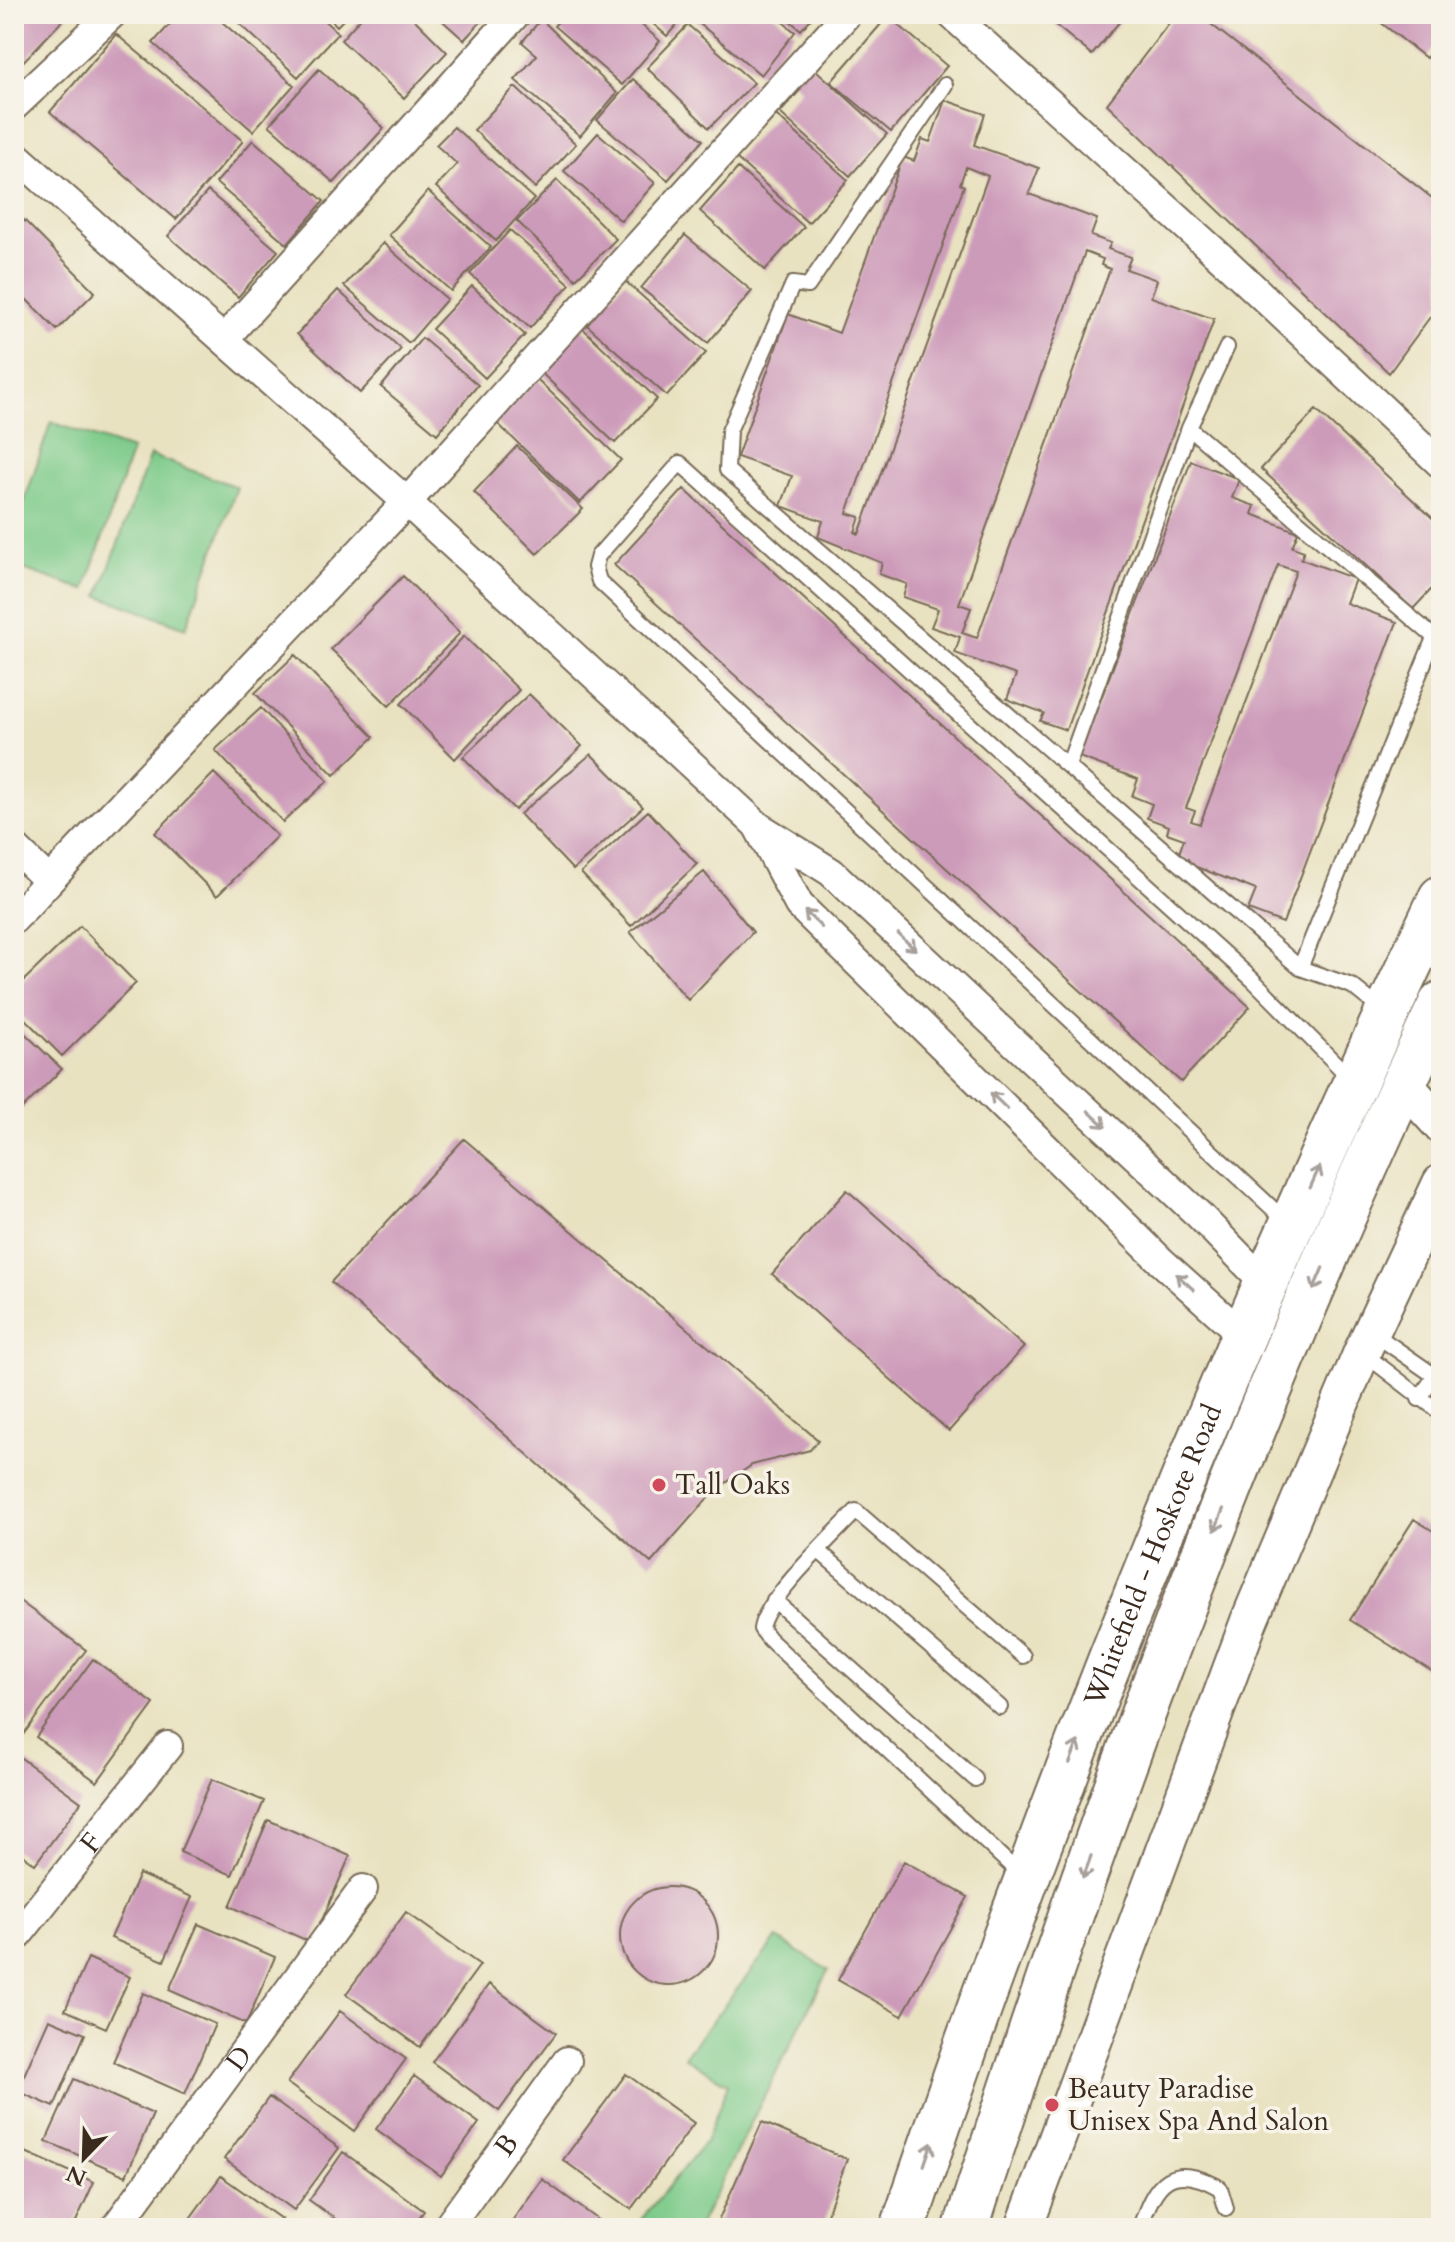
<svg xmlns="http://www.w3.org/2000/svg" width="1455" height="2242" font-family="Cardo,serif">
<rect width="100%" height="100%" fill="#f7f3e8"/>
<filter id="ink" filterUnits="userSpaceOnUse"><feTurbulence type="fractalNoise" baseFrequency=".0125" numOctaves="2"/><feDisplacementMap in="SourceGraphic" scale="16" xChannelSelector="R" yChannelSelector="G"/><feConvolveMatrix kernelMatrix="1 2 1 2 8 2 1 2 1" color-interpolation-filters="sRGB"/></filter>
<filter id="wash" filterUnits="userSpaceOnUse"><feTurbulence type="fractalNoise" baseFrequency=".006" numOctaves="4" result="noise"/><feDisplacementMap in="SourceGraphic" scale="32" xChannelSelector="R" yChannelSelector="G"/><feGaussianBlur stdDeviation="1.8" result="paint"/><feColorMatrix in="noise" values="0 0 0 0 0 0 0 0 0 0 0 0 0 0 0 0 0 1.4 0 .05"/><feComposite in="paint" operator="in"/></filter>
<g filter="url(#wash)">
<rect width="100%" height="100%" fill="#e9e2c1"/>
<path fill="#7dcb8a" stroke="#5c7a54" stroke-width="2" d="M51,422l81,28 -47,140 -71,-24v-33z
M150,455l87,32 -51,141 -87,-32z
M777,1938l51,32 -130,258h-64l72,-87 22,-57 -44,-27z"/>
<g id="blocks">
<path fill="#cd9bba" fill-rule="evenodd" d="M14,14h55l-55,57z
M179,14h34l81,71 -41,46 -100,-88z
M229,14h88l21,19 -40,44z
M325,14h24l-12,12z
M364,14h45l38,38 -43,46 -63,-58z
M435,14h53l-24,26z
M565,14h64l31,27 -38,44 -68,-59z
M642,14h44l-19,22z
M698,14h75l22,18 -34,43 -67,-56z
M782,14h33l-14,16z
M1042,14h84l-34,41z
M1176,14h22l243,191v97l-52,71 -282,-269z
M1370,14h71v25l-15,19z
M888,16l59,50 -56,66 -60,-50z
M541,19l76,74 -37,43 -65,-56 22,-25 -15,-13z
M688,25l66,58 -45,45 -62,-60z
M116,34l127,107 -67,78 -126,-107z
M807,62l80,72 -37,42 -70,-63 21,-24 -10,-9z
M319,69l65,59 -50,55 -65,-58z
M633,79l70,61 -35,40 -71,-60z
M515,87l61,57 -41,44 -61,-58z
M945,100l40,14 -11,31 65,23 -10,26 68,25 -6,17 20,7 -3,6 23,8 -5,12 31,11 -6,17 63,22 -148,411 -26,-9 4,-8 -37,-14 9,-24 -61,-22 5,-16 -29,-10 7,-18 -35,-12 4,-13 -28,-10 3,-11 -64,-26 5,-16 -42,-15 11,-30 -55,-19 51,-143 51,19 64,-176 11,4 8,-22 8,3zM966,167l22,9 -129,358 -4,-2 5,-15 -13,-4 117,-327 -4,-2zM1085,252l18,7 -2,6 9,4 -133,369 -15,-5 9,-25 -12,-4z
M776,115l72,65 -40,43 -72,-65z
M454,127l80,72 -38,42 -60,-54 21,-23 -21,-19z
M598,133l57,50 -34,38 -57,-50z
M253,140l71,61 -37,43 -71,-61z
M738,168l66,59 -39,43 -65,-59z
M557,180l59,59 -40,40 -59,-58z
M208,191l70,60 -40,46 -70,-61z
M428,191l63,56 -40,44 -62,-56z
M24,220l71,72 -38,38 -43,-43v-58z
M510,230l60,54 -40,44 -60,-54z
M685,235l67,56 -44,52 -67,-55z
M383,243l64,56 -38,44 -65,-57z
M625,281l81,72 -39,43 -80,-71z
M472,286l53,49 -40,43 -53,-49z
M338,290l63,59 -41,44 -63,-59z
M575,321l82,78 -42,44 -83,-79z
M422,338l56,47 -41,49 -56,-47z
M537,379l84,81 -41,43 -85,-82z
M1316,410l125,116v53l-28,30 -152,-140z
M517,446l66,63 -46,45 -63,-62z
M1191,461l48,18 -7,19 23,8 -3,8 46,18 -6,15 12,4 -3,8 54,20 -9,24 51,19 -114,301 -35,-13 8,-20 -70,-27 2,-4 -10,-3 6,-17 -17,-6 2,-7 -22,-8 5,-14 -20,-8 6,-17 -59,-22zM1278,565l18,6 -96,253 -9,-3 4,-10 -9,-3z
M684,489l566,518 -69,75 -567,-517z
M403,576l57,57 -71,73 -58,-57z
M464,636l55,54 -64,69 -54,-55z
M295,655l79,82 -40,38 -79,-82z
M529,694l53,52 -67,64 -52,-53z
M261,708l67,73 -45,41 -68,-72z
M591,754l52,53 -70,63 -53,-56z
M214,773l63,63 -60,60 -62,-63z
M648,811l49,53 -66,62 -50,-53z
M704,872l49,60 -65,68 -58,-68z
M80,926l56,57 -74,73 -48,-48v-18z
M14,1023l48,46 -48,48z
M464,1139l354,301 -8,10 -58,15 -39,27 -62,71 -320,-281z
M847,1190l177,157 -75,84 -177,-157z
M1414,1519l27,17v141l-91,-57z
M14,1597l72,53 -66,89 -6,-4z
M93,1659l61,45 -57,78 -61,-45z
M17,1755l64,47 -46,62 -21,-15v-89z
M212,1779l52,22 -32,74 -52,-23z
M268,1820l82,36 -38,87 -82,-37z
M904,1861l64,36 -66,119 -64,-36z
M139,1874l53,23 -28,64 -53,-23z
M620 1936a49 49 0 1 1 98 0a49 49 0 1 1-98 0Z
M406,1912l74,53 -60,82 -74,-53z
M198,1924l77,33 -29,67 -77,-34z
M88,1958l42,19 -24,51 -41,-18z
M489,1984l67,49 -57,78 -67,-49z
M143,1993l72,31 -30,70 -72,-32z
M340,2011l66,48 -52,72 -67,-48z
M49,2019l36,15 -31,73 -37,-16z
M626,2074l68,49 -63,86 -68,-49z
M414,2076l65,47 -38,53 -65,-47z
M74,2079l79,35 -27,62 -80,-35z
M269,2097l70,51 -45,62 -70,-51z
M762,2122l85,37 -25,69h-107z
M14,2147l80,35 -21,46h-34l-25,-11z
M343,2152l81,59 -13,17h-63l-39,-28z
M221,2176l60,43 -7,9h-91z
M542,2179l65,47 -2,2h-98z"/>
</g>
</g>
<g filter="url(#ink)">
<use href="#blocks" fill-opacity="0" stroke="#786a57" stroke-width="2"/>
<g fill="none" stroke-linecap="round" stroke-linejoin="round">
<g stroke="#786a57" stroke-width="18">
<path id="service" d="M945,85l-137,201 -15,-2 -64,147 -2,39 573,498 52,18 31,25
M1189,428l252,215
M1068,766l121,-338 38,-81
M1300,968l134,-330
M1286,1221l-687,-640 -4,-14 3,-11 82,-93 573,517 97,98
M1373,1333l62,43
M1362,1352l79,61
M1419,1399l22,-32
M820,1552l180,155
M774,1600l201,179
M1022,1876l-253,-237 -8,-10c3,-29 73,-94 95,-118l167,145
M1140,2228c15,-47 31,-67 80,-40l6,20"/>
</g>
<g stroke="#786a57" stroke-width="32">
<g id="minor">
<path d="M951,14l276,249 214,201"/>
<path d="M14,106l98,-92"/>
<path d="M14,154l393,348 351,324 73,46 368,343 67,69"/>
<path d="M224,339l292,-325"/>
<path d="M758,827l41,78 363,357 81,73"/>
<path d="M14,847l35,34 -35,38"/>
<path d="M49,881l358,-379 440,-488"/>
<path id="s1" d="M14,1940l154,-194"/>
<path id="s2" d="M115,2228l248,-339"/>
<path id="s3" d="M447,2228l120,-167"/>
</g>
</g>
<g stroke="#786a57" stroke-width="40">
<path id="tertiary" d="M1403,1083l38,42
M1024,2228l225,-607 113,-269 79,-169"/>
</g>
<g stroke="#786a57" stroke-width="48">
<g id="primary">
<path id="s4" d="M903,2228c153,-454 332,-897 538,-1330"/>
<path d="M966,2228c134,-416 286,-829 475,-1224"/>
</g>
</g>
<use href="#service" stroke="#fff" stroke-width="14"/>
<use href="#minor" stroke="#fff" stroke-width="28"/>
<use href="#tertiary" stroke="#fff" stroke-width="36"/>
<use href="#primary" stroke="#fff" stroke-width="44"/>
</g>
<defs><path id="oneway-shaft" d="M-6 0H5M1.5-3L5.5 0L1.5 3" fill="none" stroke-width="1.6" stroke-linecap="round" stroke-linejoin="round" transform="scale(2)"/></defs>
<g stroke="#a79f9a">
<use href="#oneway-shaft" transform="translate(813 919) rotate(-136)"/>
<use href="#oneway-shaft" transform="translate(907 942) rotate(43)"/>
<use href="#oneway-shaft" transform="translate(999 1101) rotate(-136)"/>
<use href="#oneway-shaft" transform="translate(1097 1119) rotate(43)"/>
<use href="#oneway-shaft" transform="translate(1315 1177) rotate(-66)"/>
<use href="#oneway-shaft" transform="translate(1318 1279) rotate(113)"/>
<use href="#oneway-shaft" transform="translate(1185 1282) rotate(-138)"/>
<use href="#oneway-shaft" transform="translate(1219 1520) rotate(112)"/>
<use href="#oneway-shaft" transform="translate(1074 1752) rotate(-69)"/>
<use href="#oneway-shaft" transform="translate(1087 1867) rotate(110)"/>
<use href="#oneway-shaft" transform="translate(928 2154) rotate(-71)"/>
</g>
</g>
<g fill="#d1495b" stroke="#f7f3e8" stroke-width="3">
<circle cx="659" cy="1485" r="8"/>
<circle cx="1052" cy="2105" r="8"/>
</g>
<g text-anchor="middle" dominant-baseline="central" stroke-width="7" stroke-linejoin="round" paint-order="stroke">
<g font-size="28" fill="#3b2a1e" stroke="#f7f3e8" text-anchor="start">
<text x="675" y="1485">Tall Oaks</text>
<text x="1068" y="2089">Beauty Paradise<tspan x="1068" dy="32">Unisex Spa And Salon</tspan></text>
</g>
<g font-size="28" fill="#3b2a1e" stroke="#f7f3e8">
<text stroke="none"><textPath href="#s4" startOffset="718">Whitefield - Hoskote Road</textPath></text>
<text stroke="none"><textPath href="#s1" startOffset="124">F</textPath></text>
<text stroke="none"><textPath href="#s2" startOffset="210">D</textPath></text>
<text stroke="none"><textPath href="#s3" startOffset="102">B</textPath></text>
</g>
</g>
<rect width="1455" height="2242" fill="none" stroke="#f7f3e8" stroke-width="48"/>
<g transform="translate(84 2158) rotate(203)" stroke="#f7f3e8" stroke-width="6" paint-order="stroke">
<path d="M0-6L14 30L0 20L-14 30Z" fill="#3b2a1e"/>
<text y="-12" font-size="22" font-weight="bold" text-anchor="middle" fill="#3b2a1e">N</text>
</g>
</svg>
